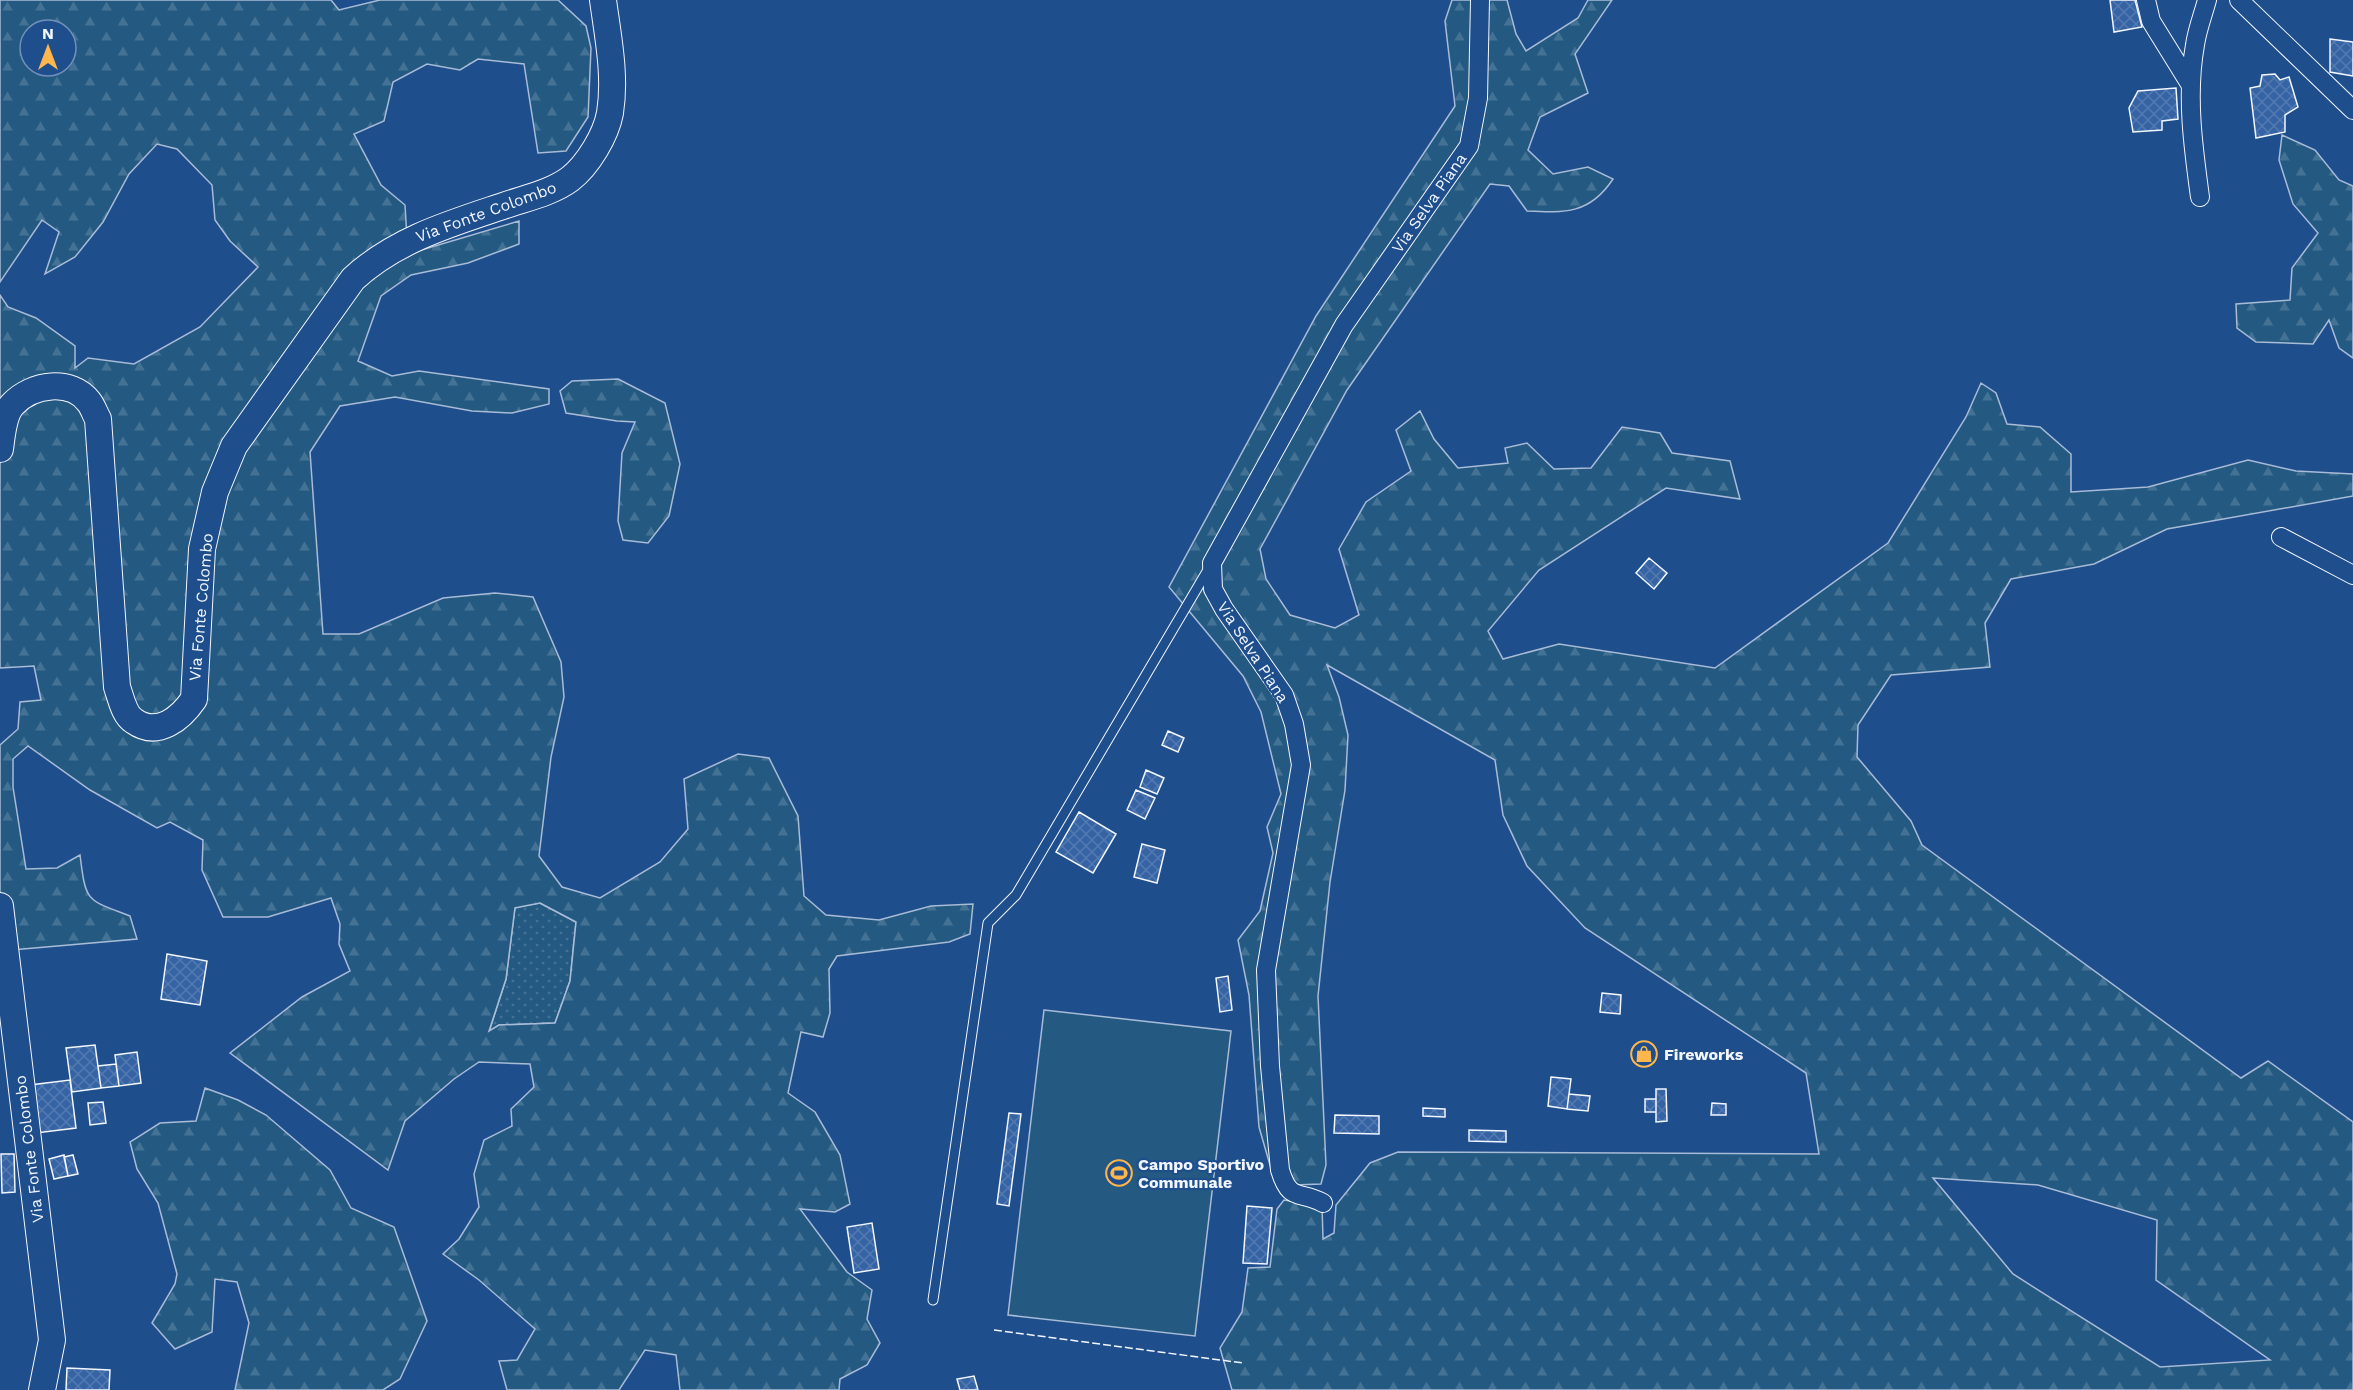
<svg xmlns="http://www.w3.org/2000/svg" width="2353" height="1390" font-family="'Work Sans',sans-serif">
<defs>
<pattern id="green-dots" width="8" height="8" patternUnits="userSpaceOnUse" patternTransform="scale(1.5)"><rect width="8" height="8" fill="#245a82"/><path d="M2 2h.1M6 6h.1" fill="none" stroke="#447295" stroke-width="1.8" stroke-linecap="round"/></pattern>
<pattern id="forest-firs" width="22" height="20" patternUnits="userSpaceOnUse" patternTransform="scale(1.5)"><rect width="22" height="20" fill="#245a82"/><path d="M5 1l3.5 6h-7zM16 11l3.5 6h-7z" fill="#447295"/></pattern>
<pattern id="building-cross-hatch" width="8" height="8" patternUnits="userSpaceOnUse" patternTransform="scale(1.5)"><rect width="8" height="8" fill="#3563a3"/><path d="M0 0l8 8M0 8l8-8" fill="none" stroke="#537ab1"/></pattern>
</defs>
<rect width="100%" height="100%" fill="#1f4e8c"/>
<path fill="url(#green-dots)" stroke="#a8bbd7" stroke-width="1.5" d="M540,903l36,19 -6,59 -15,42 -56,2 -10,7 17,-53 9,-72z"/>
<path fill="url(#forest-firs)" stroke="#a8bbd7" stroke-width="1.5" fill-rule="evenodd" d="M0,0h331l8,10 41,-10h178l28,26 5,22 -3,69 -22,34 -28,2 -14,-89 -46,-5 -18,11 -33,-6 -34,18 -9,39 -30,13 27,51 24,20 3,49 111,-33v23l-51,19 -57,12 -30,21 -23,65 34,15 27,-5 130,18v15l-37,9 -40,-2 -77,-14 -55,9 -30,46 13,182h36l84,-36 52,-5 38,4 28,65 3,35 -13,60 -12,99 23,31 38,11 60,-36 28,-33 -4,-50 54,-25 31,4 29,58 6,80 22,19 53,5 52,-14 42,-2 -3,30 -21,8 -112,14 -8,13 1,44 -7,24 -22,-5 -13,61 27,19 25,43 10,49 -15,8 -35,-3 47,63 25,18 -5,29 13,24 -13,22 -27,14 -1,11h-159l-4,-35 -31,-5 -26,40h-112l-8,-29 18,-1 18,-31 -56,-49 -36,-26 16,-15 20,-32 -5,-33 10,-34 28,-14 -1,-17 23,-22 -4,-23 -51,-2 -25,17 -49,42 -17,49 -158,-117 72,-56 48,-26 -11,-27 1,-20 -9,-26 -63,19h-45l-21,-47 1,-30 -33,-18 -13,6 -67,-38 -62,-44 -15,13v28l13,82 31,-1 23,-13c6,48 6,44 50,61l7,23 -137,12v-206l18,-16 2,-27 21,-2 -7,-34 -34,2v-373l8,12 28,11 39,28v22l13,-10 46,6 66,-37 58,-60 -28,-26 -15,-21 -3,-35 -35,-36 -20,-5 -28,30 -26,48 -28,35 -30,17 14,-42 -17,-12 -42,62zM30,30h36v36h-36zM540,903l36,19 -6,59 -15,42 -56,2 -10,6 17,-52 9,-71z
M1452,0h55l9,34 10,17 52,-33 10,-18h24l-37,54 13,39 -48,24 -12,33 25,24 35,-7 25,12c-23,35 -48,34 -86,32l-18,-25 -19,-2 -143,206 -87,159 6,30 24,36 45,13 24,-13 -20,-66 27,-47 45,-31 -15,-41 24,-19 14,28 24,29 50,-5 -3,-15 22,-5 27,26 37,-1 31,-41 38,6 12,20 58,8 10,38 -74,-11 -127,82 -51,61 15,28 56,-15 156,24 173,-125 78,-126 15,-34 15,10 11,31 33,3 31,27v38l77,-5 100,-27 48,11 57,3v22l-186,33 -73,35 -83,15 -26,44 5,44 -99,8 -33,50 -1,32 54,64 11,24 319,233 27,-17 85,61v268h-1121l-12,-42 22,-36 6,-44 22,-1 7,-58 7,-9 38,6 1,33 11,-6 2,-28 34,-42 28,-11 421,2 -13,-81 -221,-145 -58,-62 -24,-51 -8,-55 -168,-95 12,32 9,38 -3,55 -15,92 -12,114 8,169 -5,19 -28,1 -21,-13 -13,-45 -10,-132 -11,-55 22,-29 13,-58 -6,-26 14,-33 -20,-82 -18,-36 -74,-89 147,-271 139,-210 -10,-85zM1933,1178l105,7 119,35 -1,60 114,80 -110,7 -147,-93z
M2282,135l33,15 24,30 14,6v172l-14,-10 -10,-28 -16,24 -57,-2 -19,-14 -1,-24 54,-4 2,-32 26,-35 -25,-29 -14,-44z
M618,379l47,24 15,61 -11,52 -21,27 -25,-3 -5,-19 4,-68 13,-31 -18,-1 -51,-8 -6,-22 12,-10z
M205,1088l33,12 28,15 64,55 21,38 43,19 33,94 -27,58 -17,11h-148l14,-67 -12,-41 -22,-3 -3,53 -37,17 -23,-26 23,-39 2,-10 -19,-71 -21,-34 -7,-27 30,-19 36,-2z"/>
<path fill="#245a82" stroke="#a8bbd7" stroke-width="1.5" d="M1044,1010l187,21 -36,305 -187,-21z"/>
<path fill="url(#building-cross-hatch)" stroke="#f2f6ff" stroke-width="1.5" d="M2110,0h25l7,27 -28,5z
M2330,39l23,3v34l-23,-4z
M2275,74l5,6 9,-3 9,30 -13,8v17l-29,6 -6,-50 10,-2 2,-11z
M2176,88l2,31 -16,2v9l-29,2 -4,-24 9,-17z
M1649,558l18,15 -13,16 -18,-16z
M1168,731l16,7 -6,14 -16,-7z
M1146,770l18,8 -7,16 -17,-7z
M1136,790l19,8 -10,21 -18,-9z
M1079,812l37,22 -23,39 -37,-21z
M1142,844l23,6 -8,33 -23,-6z
M167,954l40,7 -7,44 -39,-6z
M1228,976l4,34 -12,2 -4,-34z
M1602,993l19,2 -1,19 -20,-2z
M95,1045l6,43 -29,4 -6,-44z
M137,1052l4,31 -22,3 -4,-31z
M116,1064l3,22 -18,2 -3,-22z
M1551,1077l20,2 -4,30 -19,-3z
M70,1080l6,48 -40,5 -6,-48z
M1656,1089h10l1,32 -11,1z
M1569,1094l21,2 -2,15 -21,-2z
M1645,1099h11v13h-11z
M103,1102l3,21 -16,2 -2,-22z
M1712,1103l14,1v11h-15z
M1423,1108l22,1v8l-22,-1z
M1009,1113l12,1 -12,92 -12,-2z
M1335,1115l44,1v18l-45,-1z
M1469,1130l37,1v11l-37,-1z
M1,1154h13l1,38 -13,1z
M64,1155l4,21 -14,3 -5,-20z
M73,1155l5,19 -10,2 -4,-19z
M1247,1206l25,2 -5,56 -24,-1z
M872,1223l7,46 -25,4 -7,-46z
M67,1368l43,2 -1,20h-43z
M974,1376l4,14h-18l-3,-11z"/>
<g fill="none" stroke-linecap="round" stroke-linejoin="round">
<g stroke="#f2f6ff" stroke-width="11">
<path id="lane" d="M933,1300l55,-377 28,-28 193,-327"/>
</g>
<g stroke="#f2f6ff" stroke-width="20">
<path id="street" d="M2146,0l5,21 39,63
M2239,0l114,110
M2200,197c-7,-51 -14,-102 -5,-152 2,-15 8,-30 12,-45
M2281,537l72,38
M1323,1203c-24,-13 -33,0 -43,-33l-10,-104 -4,-96 35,-205 -7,-41 -10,-29 -60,-86 -11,-20 -1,-26 132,-238 125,-179 9,-48 2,-98"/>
</g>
<g stroke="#f2f6ff" stroke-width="28">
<path id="secondary" d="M0,449c2,-14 3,-35 13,-45 19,-20 58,-26 76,-2 4,5 6,12 9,17l19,268c4,11 7,28 17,34 24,17 47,-3 60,-22l8,-150 13,-57 19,-46 119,-167c42,-39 96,-55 150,-73 23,-8 48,-13 67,-27 18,-14 36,-44 40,-66 6,-37 -2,-76 -7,-113
M0,906l52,434 -10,50"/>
</g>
<use href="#lane" stroke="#1f4e8c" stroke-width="9"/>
<use href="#street" stroke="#1f4e8c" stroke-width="18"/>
<use href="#secondary" stroke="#1f4e8c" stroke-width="26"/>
<path stroke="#f2f6ff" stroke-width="1.5" stroke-dasharray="8 3" stroke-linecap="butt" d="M994,1330l249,33"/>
</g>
<defs>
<g id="shop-ring" transform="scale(1.35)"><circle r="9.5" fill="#1f4e8c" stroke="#ffb74d" stroke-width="1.5"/><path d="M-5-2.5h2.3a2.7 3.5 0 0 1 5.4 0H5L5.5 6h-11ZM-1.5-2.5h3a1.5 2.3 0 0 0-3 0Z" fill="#ffb74d"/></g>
<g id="stadium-ring" transform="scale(1.35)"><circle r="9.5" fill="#1f4e8c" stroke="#ffb74d" stroke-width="1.5"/><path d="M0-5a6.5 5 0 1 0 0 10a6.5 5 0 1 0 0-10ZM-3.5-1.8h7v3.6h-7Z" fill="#ffb74d"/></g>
</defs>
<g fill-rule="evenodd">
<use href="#shop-ring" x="1644" y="1054"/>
<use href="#stadium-ring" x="1119" y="1173"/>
</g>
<g text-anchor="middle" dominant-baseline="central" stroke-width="4.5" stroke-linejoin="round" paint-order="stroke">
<g font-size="16" fill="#f2f6ff" stroke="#1f4e8c">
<text transform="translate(1429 203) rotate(-55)">Via Selva Piana</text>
<text transform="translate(486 212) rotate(-20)">Via Fonte Colombo</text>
<text transform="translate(201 607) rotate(-85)">Via Fonte Colombo</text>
<text transform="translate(1253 652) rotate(57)">Via Selva Piana</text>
<text transform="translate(29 1149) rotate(-97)">Via Fonte Colombo</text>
</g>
<g font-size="16" font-weight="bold" fill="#f2f6ff" stroke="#1f4e8c" text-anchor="start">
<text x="1664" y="1054">Fireworks</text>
<text x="1138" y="1164">Campo Sportivo<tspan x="1138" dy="18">Communale</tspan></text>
</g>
</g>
<g transform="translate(48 48)"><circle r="28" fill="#1f4e8c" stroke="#7391ba" stroke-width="1.5"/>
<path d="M0-4.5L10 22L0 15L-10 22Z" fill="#ffb74d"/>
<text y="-9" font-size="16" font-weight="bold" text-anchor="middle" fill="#f2f6ff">N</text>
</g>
</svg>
